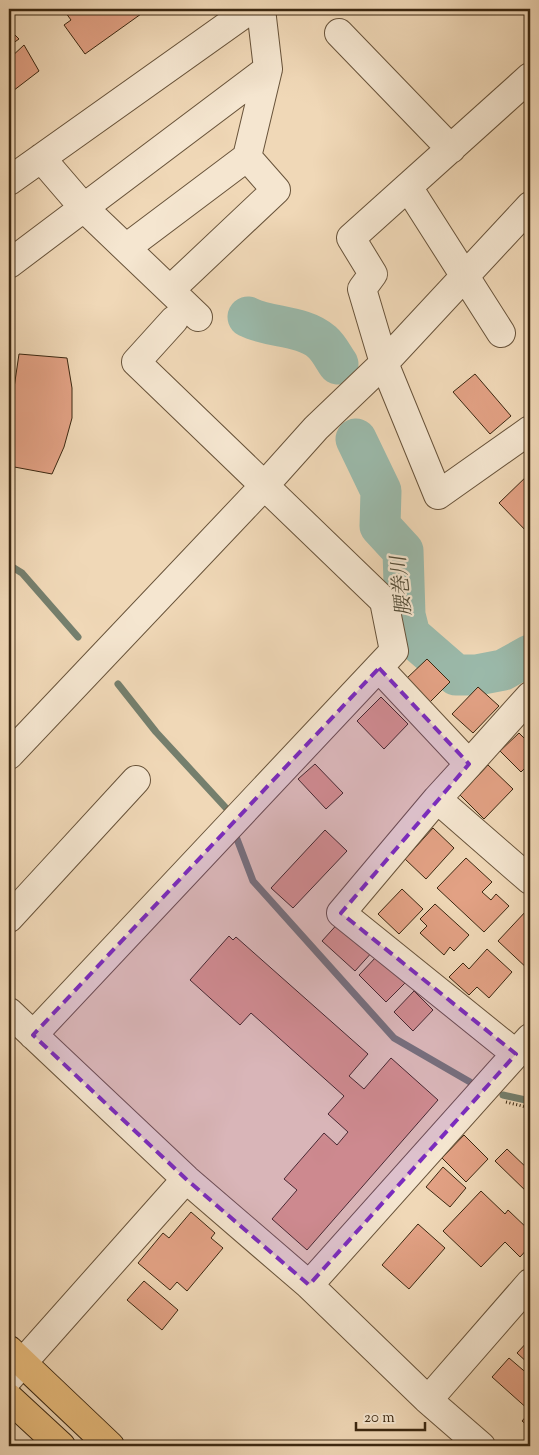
<svg xmlns="http://www.w3.org/2000/svg" width="539" height="1455" font-family="'Sorts Mill Goudy','Noto Serif JP',serif">
<rect width="100%" height="100%" fill="#f0d8b7"/>
<filter id="stains"><feTurbulence type="fractalNoise" baseFrequency=".004" numOctaves="4"/><feColorMatrix values="0 0 0 0 .2 0 0 0 0 .09 0 0 0 0 .02 0 0 0 .5 -.17"/></filter>
<radialGradient id="worn" r=".72"><stop offset=".6" stop-color="#630" stop-opacity="0"/><stop offset="1" stop-color="#630" stop-opacity=".3"/></radialGradient>
<g fill="none" stroke-linecap="round" stroke-linejoin="round">
<path stroke="#757f6d" stroke-width="7" d="M9,565l13,8 56,64
M118,684l38,48 70,76
M237,839l16,42 141,157 76,44
M503,1095l27,6"/>
<path stroke="#9bbaab" stroke-width="41" d="M248,317c22,11 55,8 74,25 7,6 11,15 16,22
M356,439l25,52 -1,35 23,25 2,64 5,20 46,40h21l26,-5 27,-15"/>
</g>
<path fill="#e2a184" stroke="#3b2710" d="M63,9h85l-63,45 -21,-29 7,-5z
M9,29l10,10 -10,7z
M24,45l15,26 -30,23v-35z
M19,354l48,4 5,30v30l-8,29 -12,27 -43,-8v-44z
M475,374l36,42 -21,18 -37,-42z
M530,473v62l-31,-32z
M427,659l23,23 -20,20 -24,-23z
M478,687l21,19 -26,27 -21,-19z
M381,697l27,27 -24,25 -27,-28z
M519,733l11,11v19l-9,9 -21,-21z
M315,764l28,29 -17,16 -28,-30z
M488,765l25,24 -29,30 -24,-24z
M433,828l21,20 -28,31 -21,-20z
M325,830l22,21 -54,57 -22,-20z
M466,858l26,24 -10,10 9,8 5,-6 13,12 -25,26 -47,-44z
M402,889l21,20 -24,25 -21,-20z
M435,904l34,31 -15,16 -4,-4 -6,8 -24,-22 7,-7 -7,-7z
M527,910l3,2v59l-32,-30z
M341,920l33,30 -19,21 -33,-30z
M229,936l4,4 3,-3 132,117 -19,22 15,13 27,-31 47,42 -131,150 -35,-31 25,-29 -13,-11 40,-46 13,12 11,-13 -20,-18 16,-18 -93,-83 -11,12 -50,-45z
M487,949l25,23 -23,26 -12,-11 -8,8 -20,-18 14,-14 6,6z
M377,956l28,27 -19,19 -27,-27z
M414,991l19,19 -20,21 -19,-19z
M464,1135l24,24 -22,23 -24,-24z
M507,1149l23,22v24l-35,-34z
M443,1167l23,21 -16,19 -24,-20z
M481,1191l24,23 3,-4 22,21v15l-10,11 -15,-15 -24,25 -38,-36z
M191,1212l24,21 -4,5 12,10 -36,43 -10,-9 -7,8 -32,-27 25,-30 6,5z
M418,1224l27,24 -36,41 -27,-24z
M144,1281l34,29 -16,20 -35,-30z
M530,1339v26l-13,-12z
M509,1358l21,18v35l-38,-34z
M529,1413l1,1v14l-8,-7z
M530,1434v12h-11z"/>
<g fill="none" stroke-linecap="round" stroke-linejoin="round">
<g stroke="#68533a" stroke-width="30">
<path id="minor" d="M339,33l112,116
M530,77l-179,161 22,36 -11,15 22,74 54,132 92,-65
M247,157l21,-88
M41,158l43,50 114,109
M9,181l242,-172
M408,187l93,146
M126,248l121,-91 29,33 -106,100
M9,264l259,-195 -7,-60
M379,668l90,96 -32,35 93,81
M9,755l255,-269 52,-58 68,-65 146,-157
M469,764l61,-68
M437,799l-96,114 175,141
M9,918l127,-138
M9,1012l177,167 123,106 119,115 53,46
M33,1035l361,-384 -10,-50 -248,-239 38,-42
M309,1285l221,-247
M9,1378l177,-199
M428,1400l102,-117"/>
</g>
<g stroke="#3b2710" stroke-width="30">
<path id="major" d="M9,1350l101,96
M9,1398l52,48"/>
</g>
<path stroke="#3b2710" stroke-width="3" stroke-dasharray="1 2.5" stroke-linecap="butt" d="M506,1102l24,6"/>
<use href="#minor" stroke="#f5e6d0" stroke-width="28"/>
<use href="#major" stroke="#e8bc7c" stroke-width="28"/>
</g>
<path fill="#7b2cbf" fill-opacity="0.2" stroke="#7b2cbf" stroke-width="4" stroke-dasharray="10 6" stroke-linejoin="round" d="M379,668l90,96 -128,149 175,141 -207,231 -123,-106 -153,-144z"/>
<g text-anchor="middle" dominant-baseline="central" stroke-width="4.5" stroke-linejoin="round" paint-order="stroke">
<g font-size="20" font-style="italic" fill="#534c37" stroke="#f5e6d0">
<text transform="translate(403 586) rotate(-96)">腰巻川</text>
</g>
</g>
<rect width="539" height="1455" fill="none" stroke="#f0d8b7" stroke-width="30"/>
<rect x="10" y="10" width="519" height="1435" fill="none" stroke="#3b2710" stroke-width="2.5"/>
<rect x="15" y="15" width="509" height="1425" fill="none" stroke="#3b2710"/>
<path d="M356 1422v8h69v-8" fill="none" stroke="#3b2710" stroke-width="2.5"/>
<text x="364" y="1422" font-size="15" fill="#3b2710" stroke="#f5e6d0" stroke-width="4" paint-order="stroke">20 m</text>
<rect width="100%" height="100%" filter="url(#stains)"/>
<rect width="100%" height="100%" fill="url(#worn)"/>
</svg>
